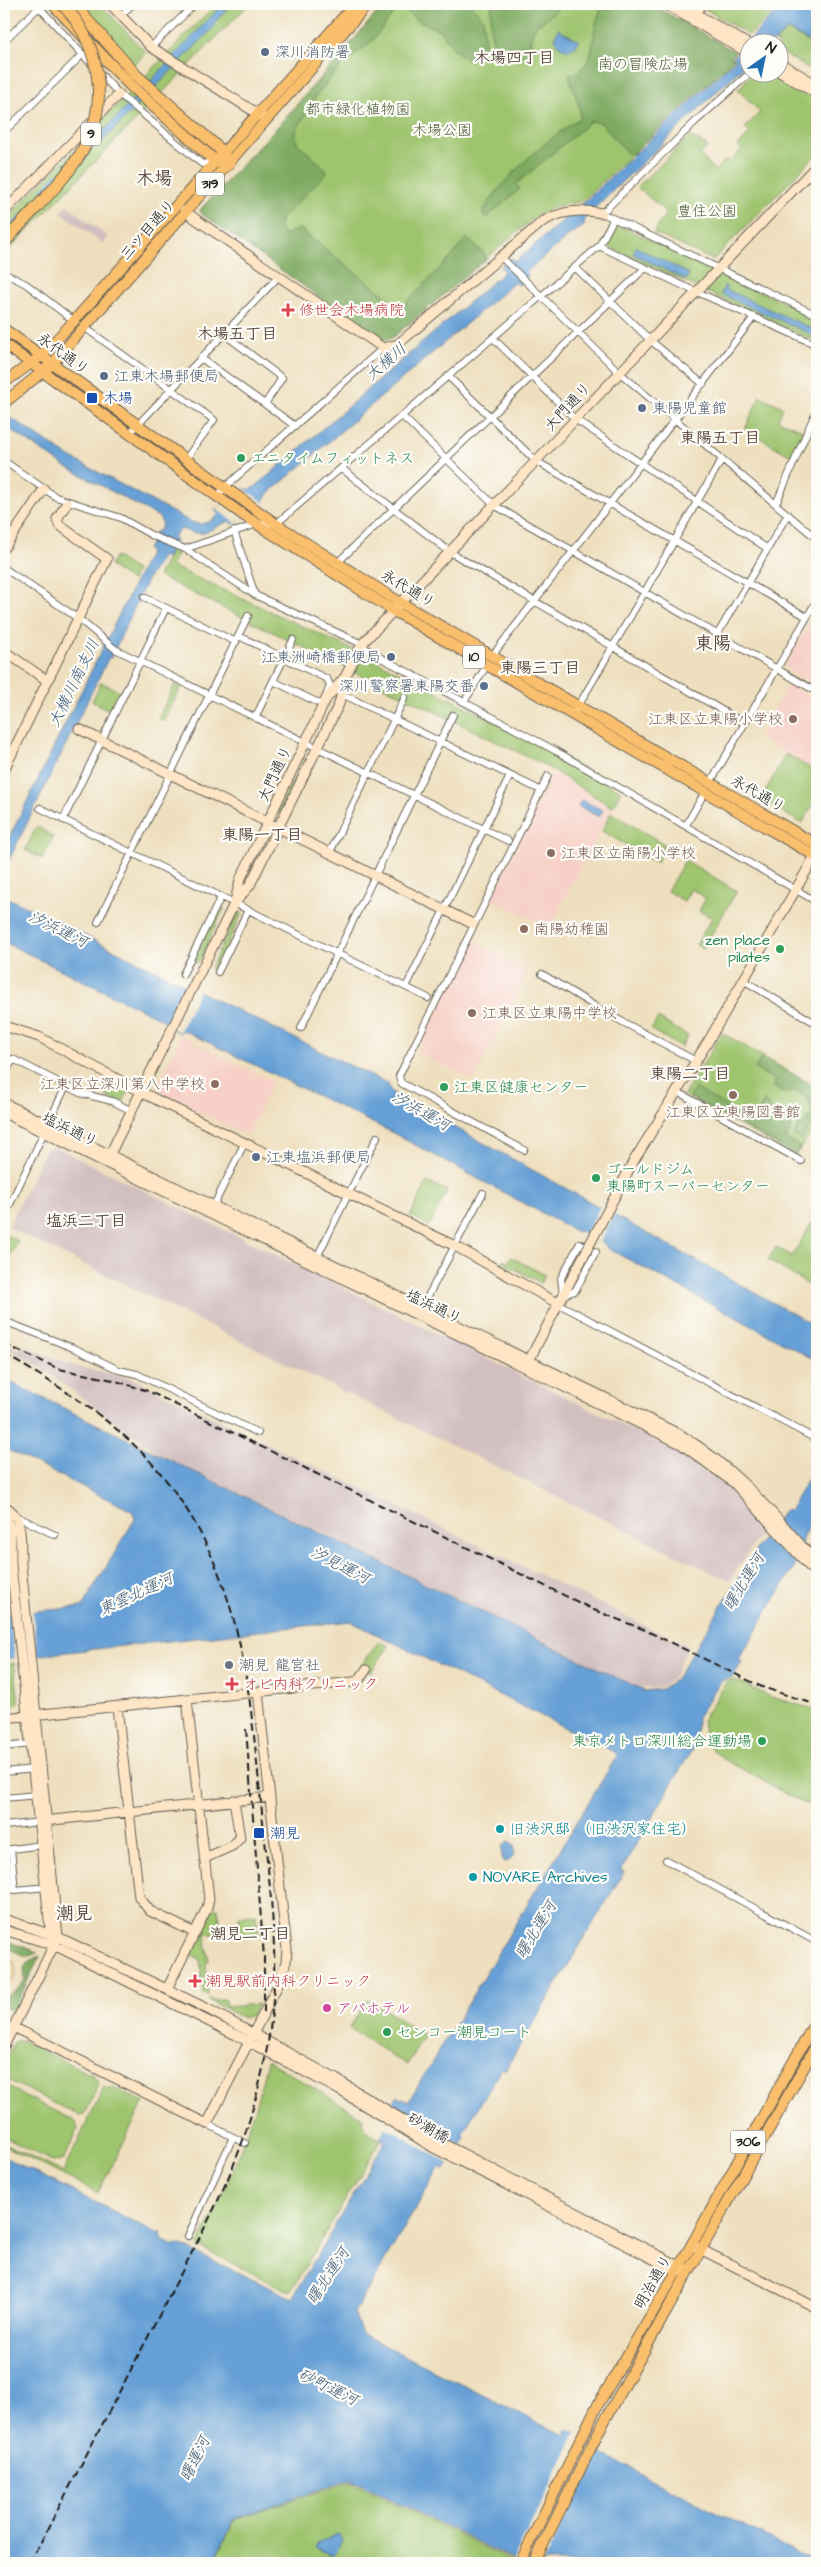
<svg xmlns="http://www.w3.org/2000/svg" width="821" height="2567" font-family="'Architects Daughter','Klee One',sans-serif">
<rect width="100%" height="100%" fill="#fdfcf7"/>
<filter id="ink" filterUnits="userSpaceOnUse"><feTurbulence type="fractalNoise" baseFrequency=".02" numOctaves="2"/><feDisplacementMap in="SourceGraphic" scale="10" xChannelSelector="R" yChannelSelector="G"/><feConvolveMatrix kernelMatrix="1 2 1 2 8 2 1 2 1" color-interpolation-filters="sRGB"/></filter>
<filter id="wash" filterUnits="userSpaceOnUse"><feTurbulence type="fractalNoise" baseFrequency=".0096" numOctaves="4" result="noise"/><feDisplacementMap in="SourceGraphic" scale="20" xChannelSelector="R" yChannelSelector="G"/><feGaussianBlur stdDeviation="1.12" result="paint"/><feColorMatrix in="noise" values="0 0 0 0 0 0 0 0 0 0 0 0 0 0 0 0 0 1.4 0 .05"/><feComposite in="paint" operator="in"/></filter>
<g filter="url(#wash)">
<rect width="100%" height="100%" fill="#eedfbe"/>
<path fill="#f7d1c7" d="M817,611v76l-30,-17 -2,-4z
M789,684l28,17v71l-59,-35z
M553,773l59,35 -62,119 -59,-28z
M471,939l57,33 -54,108 -57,-27z
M181,1036l92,46 -24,50 -5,2 -85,-42 -2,-6z"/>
<path fill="#d2bfc0" d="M67,205l41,32 -5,7 -42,-32z
M55,1147l625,306 46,34 38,41 -34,52 -15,-6 -707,-347 38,-78z
M4,1342l15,8 2,-5 53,21 57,12 557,268 -14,31 -11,9 -11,2 -15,-1 -479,-234 -122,-89 -32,-17z"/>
<path fill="#9ec46e" stroke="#5d7045" d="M77,4h23l46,48 -12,13z
M216,4h33l-245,251v-34z
M385,4h266l84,48 -4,5 3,2 -152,142 -28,6 -19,10 -143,121 -10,2 -180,-126 -2,-4 79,-85z
M696,4h69l8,9 -24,22z
M787,30l23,13 5,-8 2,1v38l-38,-23 -1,-9h-4z
M752,73h19l46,26v55l-104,106 -59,-27 12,-21 -29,-25 53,-51 18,11 -8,8 15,16 11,-12 4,3 12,-13 -4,-3 12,-13 -5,-5 15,-16 -22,-22z
M614,223l203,95v24l-215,-98z
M760,396l23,11 -5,13 25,10 -12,26 -46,-27z
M174,545l6,2 -9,19 194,89 189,97 67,39 -9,16 -68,-42 -386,-189z
M115,556l21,14 -4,11 -22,-15z
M101,682l22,11 -10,19 -21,-11z
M175,684l6,3 -17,34 -6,-3z
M786,754l31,18v25l-15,27 -41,-25z
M304,758l3,1 -27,55 -3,-2z
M611,813l53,31 -7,19 -55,-32z
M37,826l16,11 -10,22 -18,-9z
M685,860l52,31 -34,58 -7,-4 16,-27 -13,-7 7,-13 -15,-9 -7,12 -17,-10z
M221,904l3,5 -26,54 -5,-2z
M238,911l4,2 -27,58 -5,-2z
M658,1018l30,18 -7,11 -30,-17z
M722,1033l95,55v36l-22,32 -111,-61z
M114,1080l13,6 1,6 -4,8 -4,1 -14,-4z
M427,1182l20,9 -18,35 -19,-10z
M812,1223l5,3v64l-49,-30 8,-13 16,9z
M4,1234l14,7 -14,27z
M511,1257l34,18 -4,8 -39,-21 1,-2 5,2z
M379,1641l10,5 -18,26 -10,-6z
M14,1663l5,39 -7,5 -5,-43z
M735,1680l36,17 46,13v92l-13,2 -82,-46 -12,-11 -6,-14 -2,-13 25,-38z
M218,1908l4,24 -17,3 4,27h-3l2,34 -5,-2 -3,-35 -12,-6 20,-44z
M256,1915l3,21 -18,1 -2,-21z
M77,1949l127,63 28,17 -156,-79z
M225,1999l1,8 32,-3 -6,11 -9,3 -35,-18z
M368,1999l57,36 -18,30 -58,-37z
M21,2040l73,36 5,8 -14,30 -7,1 -74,-37v-13l10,-23z
M267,2060l95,57 3,13 16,10 -91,152 -92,-46c30,-60 55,-120 69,-186z
M4,2085l72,37 2,8 -15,30 -11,1 -48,-24z
M104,2087l4,2 5,-2 31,15 -46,91 -94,-47v-2l59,28z
M350,2481l162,80 -2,2h-296l21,-44z"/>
<path fill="#7eaa61" stroke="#4d633e" d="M385,4h16l-28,36 -34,28 -21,25 -22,38 1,12 29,26 1,4 -45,45 -4,8 6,9 16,-6 101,79 53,-54 12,-16 19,16 1,5 -94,79 -6,2 -9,-2 -175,-124 -2,-4 79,-85z
M414,4h56l13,14 2,27 -4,3 -6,-1 -2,12 -4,1 -16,-11 -12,-18 -26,-12 -8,-8z
M492,4h71l-22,19 -2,-1c-7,10 -11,20 -8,32l-21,5c-22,-9 -21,-35 -18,-55z
M603,4h48l84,48 -4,5 3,2 -104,97 -29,-33 -10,-2 -75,63 4,5 -34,29 -4,-5c21,-36 63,-72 98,-95 2,-10 -8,-31 -11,-42 22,-9 22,-20 25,-41 1,-11 5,-21 9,-31z
M762,1056l55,32v13h-10l-1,-4 -10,-6 -12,2 -11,-7 3,-5 -21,-12z
M695,1088l63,37 6,-10 -5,-3 6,-12 -1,2 5,3 4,17 10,6 9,-2 -6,13 14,8 -4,7 -106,-57z
M814,1103l3,2v9l-16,26 -7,-4 4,-11 6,1 8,-14 -3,-7z
M4,1940l34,12c-11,10 -23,-2 -34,-6z
M40,1956l-27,55 -9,-4v-10l12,-6 9,-11 -1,-13 6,-6z"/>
<path fill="#eeda9e" stroke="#857b5d" d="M4,1954c11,5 14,14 10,25l-10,8z"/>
<path fill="#66a0d6" stroke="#415e79" d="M223,4h9l-19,20 2,2 -116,119h-4l-33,36 -53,51 -1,-4 13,-13h3l18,-20v-5l14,-16h4l31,-34 9,-5z
M768,4h49v19l-3,3 3,3 -7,13 -23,-13 -13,13h-26v26l-3,-3 -145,138 -15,15 -1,8 -13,8 -45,38 3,3 -10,10 -4,-3 -248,213 -4,6 1,2 -31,22 -4,-4 -25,12h-10l-13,-4 -8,8 3,2 -10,19 -3,-2 -15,22 -37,80 -2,-1 -105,213v-22l146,-296 -3,-2 9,-19h4l2,-8 -3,-6 -96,-52 -59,-40v-16l5,3 -1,4 60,40 121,65c13,6 20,2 30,-6l-4,-5 31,-22 2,2 7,-3 249,-215 -4,-6 11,-9 4,5 68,-59 153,-144 -3,-2 42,-44z
M558,29l21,12 -4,6 -7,3 -9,-4 -4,-8z
M636,247l53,27 -3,6 -53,-26z
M725,285l2,5 90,41v6l-96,-43z
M581,800l22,10 -4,7 -21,-11z
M4,896l384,188 3,8 426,235v34l-210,-113 -2,-4 -25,-13 -3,1 -184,-99 -210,-103 -3,3 -14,-7 1,-4 -163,-80z
M4,1379l640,312 18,-2 14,-10 91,-147 18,-22 4,1 28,-47v48l-14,24 -7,28 -57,95 3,3 -10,16 -11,3 -24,36 -1,26 -75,127 3,2 -119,198 -3,-2 -40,66 3,3 -20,33 -5,-3 -86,146 8,21 202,102 4,-7 36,18 -3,7 216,109h-297l-170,-84 -115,39 -22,45h-209v-406l155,77 1,-2 2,8 12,6 6,-1 112,53 93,-157 -5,-3 18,-29 -6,-4 5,-9 11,6 210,-348 -268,-133 -346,38 1,-45 77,-7 53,-88 -3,-8 -128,-63z
M509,1842l5,4c2,7 -2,15 -9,16l-3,-2v-14z
M339,2535l3,6 -8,15 -19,-8 3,-7z"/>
<path fill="#eedfbe" d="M244,489l21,14 -29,20 -20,-14z
M187,983l13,6 -21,43 -12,-6z
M601,1205l14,8 -16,31 -14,-8z
M32,1607l6,51 -23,3 -6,-51z
M391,2106l72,40 -12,19 -67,-39 11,-17z
M577,2431l24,12 -58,120h-29l-2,-1z"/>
</g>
<g filter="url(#ink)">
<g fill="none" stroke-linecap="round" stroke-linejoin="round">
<g stroke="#666055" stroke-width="8">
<path id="street" d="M39,7l80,87 83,70 12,-2
M121,15l12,-11
M4,41l37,-36
M151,47l44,-43
M751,72l-56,50 -93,91 215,102
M4,132l79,-78
M599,246l89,42 129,57
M500,256l120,117 197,166
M575,267l75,73 53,44
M4,273l22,11 48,37
M84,327l130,93 -29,40
M224,334l58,44 -17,26
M493,338l82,81 193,130
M201,358l94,68
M448,376l88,85 271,156
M402,416l92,89 323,187
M129,434l150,-158
M4,461l52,36 65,21 32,18 32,13 70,46 107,49 8,8 186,99 261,151
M341,468l109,84 294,171
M217,497l7,-9 159,-140
M776,504l41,-95
M234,531l21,64
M185,549l72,-25h19l299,-257 24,-21 14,-26
M337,563l308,-295
M4,568l75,51 36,30 393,192
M144,597l92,45
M717,635l71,-121
M239,636l88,43 3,6 -7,20 -50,-24
M492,656l262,-339
M342,694l194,94
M464,702l23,-37
M573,715l149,-256
M255,718l38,-78
M710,783l107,-183
M40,808l388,190
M63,820l103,-212
M686,825l19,-33
M330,852l75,-155
M98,922l150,-306
M218,972l30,-62
M183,974l38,-77
M542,974l64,39 90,48
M743,980l74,44
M406,987l104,-211
M301,1028l152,-313
M4,1076l9,-17 67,34 32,8 20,10
M676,1091l125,70
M524,1150l-123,-67 -2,-7 149,-300
M212,1209l33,-67
M4,1217l62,-131
M580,1243l16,9 -21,39 -12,4 -2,-17z
M316,1259l61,-122
M557,1303l259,136
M420,1311l63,-118
M4,1321l72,28 43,21 18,4 121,59
M16,1516l39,19
M4,1747l27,-3
M4,1772l30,-3
M4,1798l33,-3
M4,1826l36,-4
M11,1849l4,41
M4,1850l38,-5
M666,1860l151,82
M4,1887l11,3 32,-3
M207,2124l38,19
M188,2236l45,-99"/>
</g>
<g stroke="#666055" stroke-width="11">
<path id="secondary" d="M110,4l41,43 112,70
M665,4l83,49
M679,4l69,40
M696,14l6,-10
M778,62l39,23
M778,71l39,23
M184,211l199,137 15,-4 144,-122c19,-12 39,-13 60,-9
M4,212l115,-118
M4,548l40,-59
M4,651l44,30
M79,729l394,195
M4,770l103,-211 -48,-34 -2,-6 10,-16
M235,901l5,-21 86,-181 18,-21
M4,1026l35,11 112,60 304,149 102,57
M4,1103l677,332c55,33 94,81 136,128
M4,1113l677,331 53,39 83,92
M106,1162l128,-258 16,-19 89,-181 7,-29 16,-31 455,-479
M633,1162l76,-122 106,-184 2,-8
M527,1364l44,-84
M4,1506c21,10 16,37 17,58l37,373 -54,109
M4,1514l7,15v35l40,374
M117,1707l22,190 11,14 45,22
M4,1718l349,-36 6,-2 7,-10
M44,1821l226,-24
M205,1858l27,-12 8,-8 -6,-38
M4,1919l54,18 148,71 130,71 102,62 247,128
M4,1930l50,15 182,90 103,55 95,58 243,123 6,1
M167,1989l40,-81 2,-9 -22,-200
M13,2027l194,97 70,-137 9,-25 1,-13 -29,-257
M696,2247l121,61"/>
</g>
<g stroke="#666055" stroke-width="12">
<path id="primary" d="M4,329l272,195 125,79 416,242
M4,344l242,173 148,94 423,246
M4,383l37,-27 33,-35 281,-317
M4,403l48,-39 316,-360
M520,2563l76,-155 81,-137 140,-252
M534,2563l66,-134 217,-385"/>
</g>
<g stroke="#666055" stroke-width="13">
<path id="highway" d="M53,4l78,82 84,75 13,4
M73,4l63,71 87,77 5,13"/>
</g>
<use href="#street" stroke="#fff" stroke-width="6"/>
<use href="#secondary" stroke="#fde5c5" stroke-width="9"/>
<use href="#primary" stroke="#f9bf6d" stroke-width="10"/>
<use href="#highway" stroke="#f9bf6d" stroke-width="11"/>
<path stroke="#1c1c1c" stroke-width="2" stroke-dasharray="8 4" stroke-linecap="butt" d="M4,1344l55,25 54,11 35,11 446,219 51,20 117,57 55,18
M4,1354c62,36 121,72 165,130 73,96 80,204 92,318 6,63 17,135 12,198 -3,44 -13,86 -26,128 -20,63 -54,121 -84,180 -44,85 -89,170 -133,255
M246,1729l18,228v56"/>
<g stroke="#666055" stroke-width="11" stroke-linecap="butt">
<path id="secondary-bridge" d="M571,1280l62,-118"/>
</g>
<g stroke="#666055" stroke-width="13" stroke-linecap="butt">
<path id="highway-bridge" d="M4,243c45,-54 111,-98 91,-179 -5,-22 -17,-44 -33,-60"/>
</g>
<use href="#secondary-bridge" stroke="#fde5c5" stroke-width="9"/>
<use href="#highway-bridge" stroke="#f9bf6d" stroke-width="11"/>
</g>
</g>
<g fill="#5c6f8a" stroke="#fdfcf7" stroke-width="2">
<circle cx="265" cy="52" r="5"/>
<circle cx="104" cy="376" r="5"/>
<circle cx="642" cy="408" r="5"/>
<circle cx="391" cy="657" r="5"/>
<circle cx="484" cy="686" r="5"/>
<circle cx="256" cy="1157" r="5"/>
</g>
<g fill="#e0444e" stroke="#fdfcf7" stroke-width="2">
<path d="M285.5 302.5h5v5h5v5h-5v5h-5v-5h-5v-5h5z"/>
<path d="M229.5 1676.5h5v5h5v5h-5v5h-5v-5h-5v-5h5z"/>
<path d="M192.5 1973.5h5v5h5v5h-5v5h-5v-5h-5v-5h5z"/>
</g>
<g fill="#1a4fb4" stroke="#fdfcf7" stroke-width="2">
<rect x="86" y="392" width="12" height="12" rx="2.5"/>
<rect x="253" y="1827" width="12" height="12" rx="2.5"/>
</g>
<g fill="#2e9e5b" stroke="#fdfcf7" stroke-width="2">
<circle cx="241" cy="458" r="5"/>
<circle cx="780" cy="949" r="5"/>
<circle cx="444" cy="1087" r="5"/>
<circle cx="596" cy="1178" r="5"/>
<circle cx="762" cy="1741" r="5"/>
<circle cx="387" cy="2032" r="5"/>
</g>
<g fill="#8d6e63" stroke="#fdfcf7" stroke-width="2">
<circle cx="793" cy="719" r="5"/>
<circle cx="551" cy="853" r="5"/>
<circle cx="524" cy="929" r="5"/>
<circle cx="472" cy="1013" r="5"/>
<circle cx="215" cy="1084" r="5"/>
<circle cx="733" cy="1095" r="5"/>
</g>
<circle fill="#6b7280" stroke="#fdfcf7" stroke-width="2" cx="229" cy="1665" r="5"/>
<g fill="#0f9aa8" stroke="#fdfcf7" stroke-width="2">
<circle cx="500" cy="1829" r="5"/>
<circle cx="473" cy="1877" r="5"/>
</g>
<circle fill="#d1479c" stroke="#fdfcf7" stroke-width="2" cx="327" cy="2008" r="5"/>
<g text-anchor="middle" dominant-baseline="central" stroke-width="4.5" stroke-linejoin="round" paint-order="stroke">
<g fill="#fdfcf7" stroke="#605f5e" stroke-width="1">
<rect x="81" y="122.5" width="20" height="23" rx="4"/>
<rect x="196" y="172.5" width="28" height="23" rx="4"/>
<rect x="463" y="645.5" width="22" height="23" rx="4"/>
<rect x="730.5" y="2130.5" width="35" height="23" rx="4"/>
</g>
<g font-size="14" font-weight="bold" fill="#1c1c1c">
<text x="91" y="134">9</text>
<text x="210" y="184">319</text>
<text x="474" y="657">10</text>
<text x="748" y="2142">306</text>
</g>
<g font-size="15" fill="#4e5e75" stroke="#fdfcf7" text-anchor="start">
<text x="275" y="52">深川消防署</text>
<text x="114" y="376">江東木場郵便局</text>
<text x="652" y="408">東陽児童館</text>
<text x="381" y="657" text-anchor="end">江東洲崎橋郵便局</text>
<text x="474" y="686" text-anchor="end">深川警察署東陽交番</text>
<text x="266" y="1157">江東塩浜郵便局</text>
</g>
<g font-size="15" fill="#505f3d" stroke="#fdfcf7">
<text x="643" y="64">南の冒険広場</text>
<text x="358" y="109">都市緑化植物園</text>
<text x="442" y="130">木場公園</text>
<text x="707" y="211">豊住公園</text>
</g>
<g font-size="15" fill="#1c1c1c" stroke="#fdfcf7">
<text transform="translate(148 230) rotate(-49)">三ツ目通り</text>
<text transform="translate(63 354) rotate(36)">永代通り</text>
<text transform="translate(568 407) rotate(-47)">大門通り</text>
<text transform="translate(408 589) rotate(31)">永代通り</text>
<text transform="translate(275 774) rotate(-65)">大門通り</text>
<text transform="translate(758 794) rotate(30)">永代通り</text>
<text transform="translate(70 1130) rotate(26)">塩浜通り</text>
<text transform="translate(434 1307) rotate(26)">塩浜通り</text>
<text transform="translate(428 2128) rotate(30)">砂潮橋</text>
<text transform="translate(653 2282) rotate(-60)">明治通り</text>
</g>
<g font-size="15" fill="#be3a42" stroke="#fdfcf7" text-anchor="start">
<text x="299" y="310">修世会木場病院</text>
<text x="243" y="1684">オビ内科クリニック</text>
<text x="206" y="1981">潮見駅前内科クリニック</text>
</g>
<g font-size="15" fill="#164399" stroke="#fdfcf7" text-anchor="start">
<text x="103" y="398">木場</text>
<text x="270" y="1833">潮見</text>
</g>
<g font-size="15" fill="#27864d" stroke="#fdfcf7" text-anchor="start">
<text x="251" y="458">エニタイムフィットネス</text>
<text x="770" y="940" text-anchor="end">zen place<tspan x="770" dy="17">pilates</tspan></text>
<text x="454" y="1087">江東区健康センター</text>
<text x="606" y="1169">ゴールドジム<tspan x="606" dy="17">東陽町スーパーセンター</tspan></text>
<text x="752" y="1741" text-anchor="end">東京メトロ深川総合運動場</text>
<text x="397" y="2032">センコー潮見コート</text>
</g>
<g font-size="15" fill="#785e54" stroke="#fdfcf7" text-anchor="start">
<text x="783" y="719" text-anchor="end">江東区立東陽小学校</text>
<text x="561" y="853">江東区立南陽小学校</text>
<text x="534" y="929">南陽幼稚園</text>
<text x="482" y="1013">江東区立東陽中学校</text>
<text x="205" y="1084" text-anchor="end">江東区立深川第八中学校</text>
<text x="733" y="1112" text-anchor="middle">江東区立東陽図書館</text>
</g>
<g font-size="15" fill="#5b616d" stroke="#fdfcf7" text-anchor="start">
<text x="239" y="1665">潮見 龍宮社</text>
</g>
<g font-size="15" fill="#0d838f" stroke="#fdfcf7" text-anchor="start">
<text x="510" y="1829">旧渋沢邸 （旧渋沢家住宅）</text>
<text x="483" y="1877">NOVARE Archives</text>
</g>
<g font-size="15" fill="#b23c85" stroke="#fdfcf7" text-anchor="start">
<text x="337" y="2008">アパホテル</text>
</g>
<g font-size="16" font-weight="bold" fill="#5a483f" stroke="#fdfcf7">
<text x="514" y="58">木場四丁目</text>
<text x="237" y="334">木場五丁目</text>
<text x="720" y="438">東陽五丁目</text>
<text x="540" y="668">東陽三丁目</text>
<text x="262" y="835">東陽一丁目</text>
<text x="690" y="1074">東陽二丁目</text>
<text x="86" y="1221">塩浜二丁目</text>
<text x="250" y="1934">潮見二丁目</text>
</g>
<g font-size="16" font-style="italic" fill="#415e79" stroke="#fdfcf7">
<text transform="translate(386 362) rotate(-41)">大横川</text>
<text transform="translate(74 683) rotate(-64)">大横川南支川</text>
<text transform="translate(58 929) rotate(26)">汐浜運河</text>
<text transform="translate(421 1111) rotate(29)">汐浜運河</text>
<text transform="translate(340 1565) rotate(27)">汐見運河</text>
<text transform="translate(744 1582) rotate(-59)">曙北運河</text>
<text transform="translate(136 1594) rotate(-25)">東雲北運河</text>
<text transform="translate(536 1930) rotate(-59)">曙北運河</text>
<text transform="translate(328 2276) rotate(-57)">曙北運河</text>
<text transform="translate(328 2387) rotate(26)">砂町運河</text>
<text transform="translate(195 2459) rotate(-64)">曙運河</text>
</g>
<g font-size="18" font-weight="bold" fill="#5a483f" stroke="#fdfcf7">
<text x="154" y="178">木場</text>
<text x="713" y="643">東陽</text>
<text x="74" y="1913">潮見</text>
</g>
</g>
<rect width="821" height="2567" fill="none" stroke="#fdfcf7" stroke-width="20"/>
<g transform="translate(764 58) rotate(33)"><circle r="24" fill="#fdfcf7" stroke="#a3a29f"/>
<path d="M0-4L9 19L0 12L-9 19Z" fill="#1f6fb2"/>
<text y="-8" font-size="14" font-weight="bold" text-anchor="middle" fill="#1c1c1c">N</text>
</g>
</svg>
